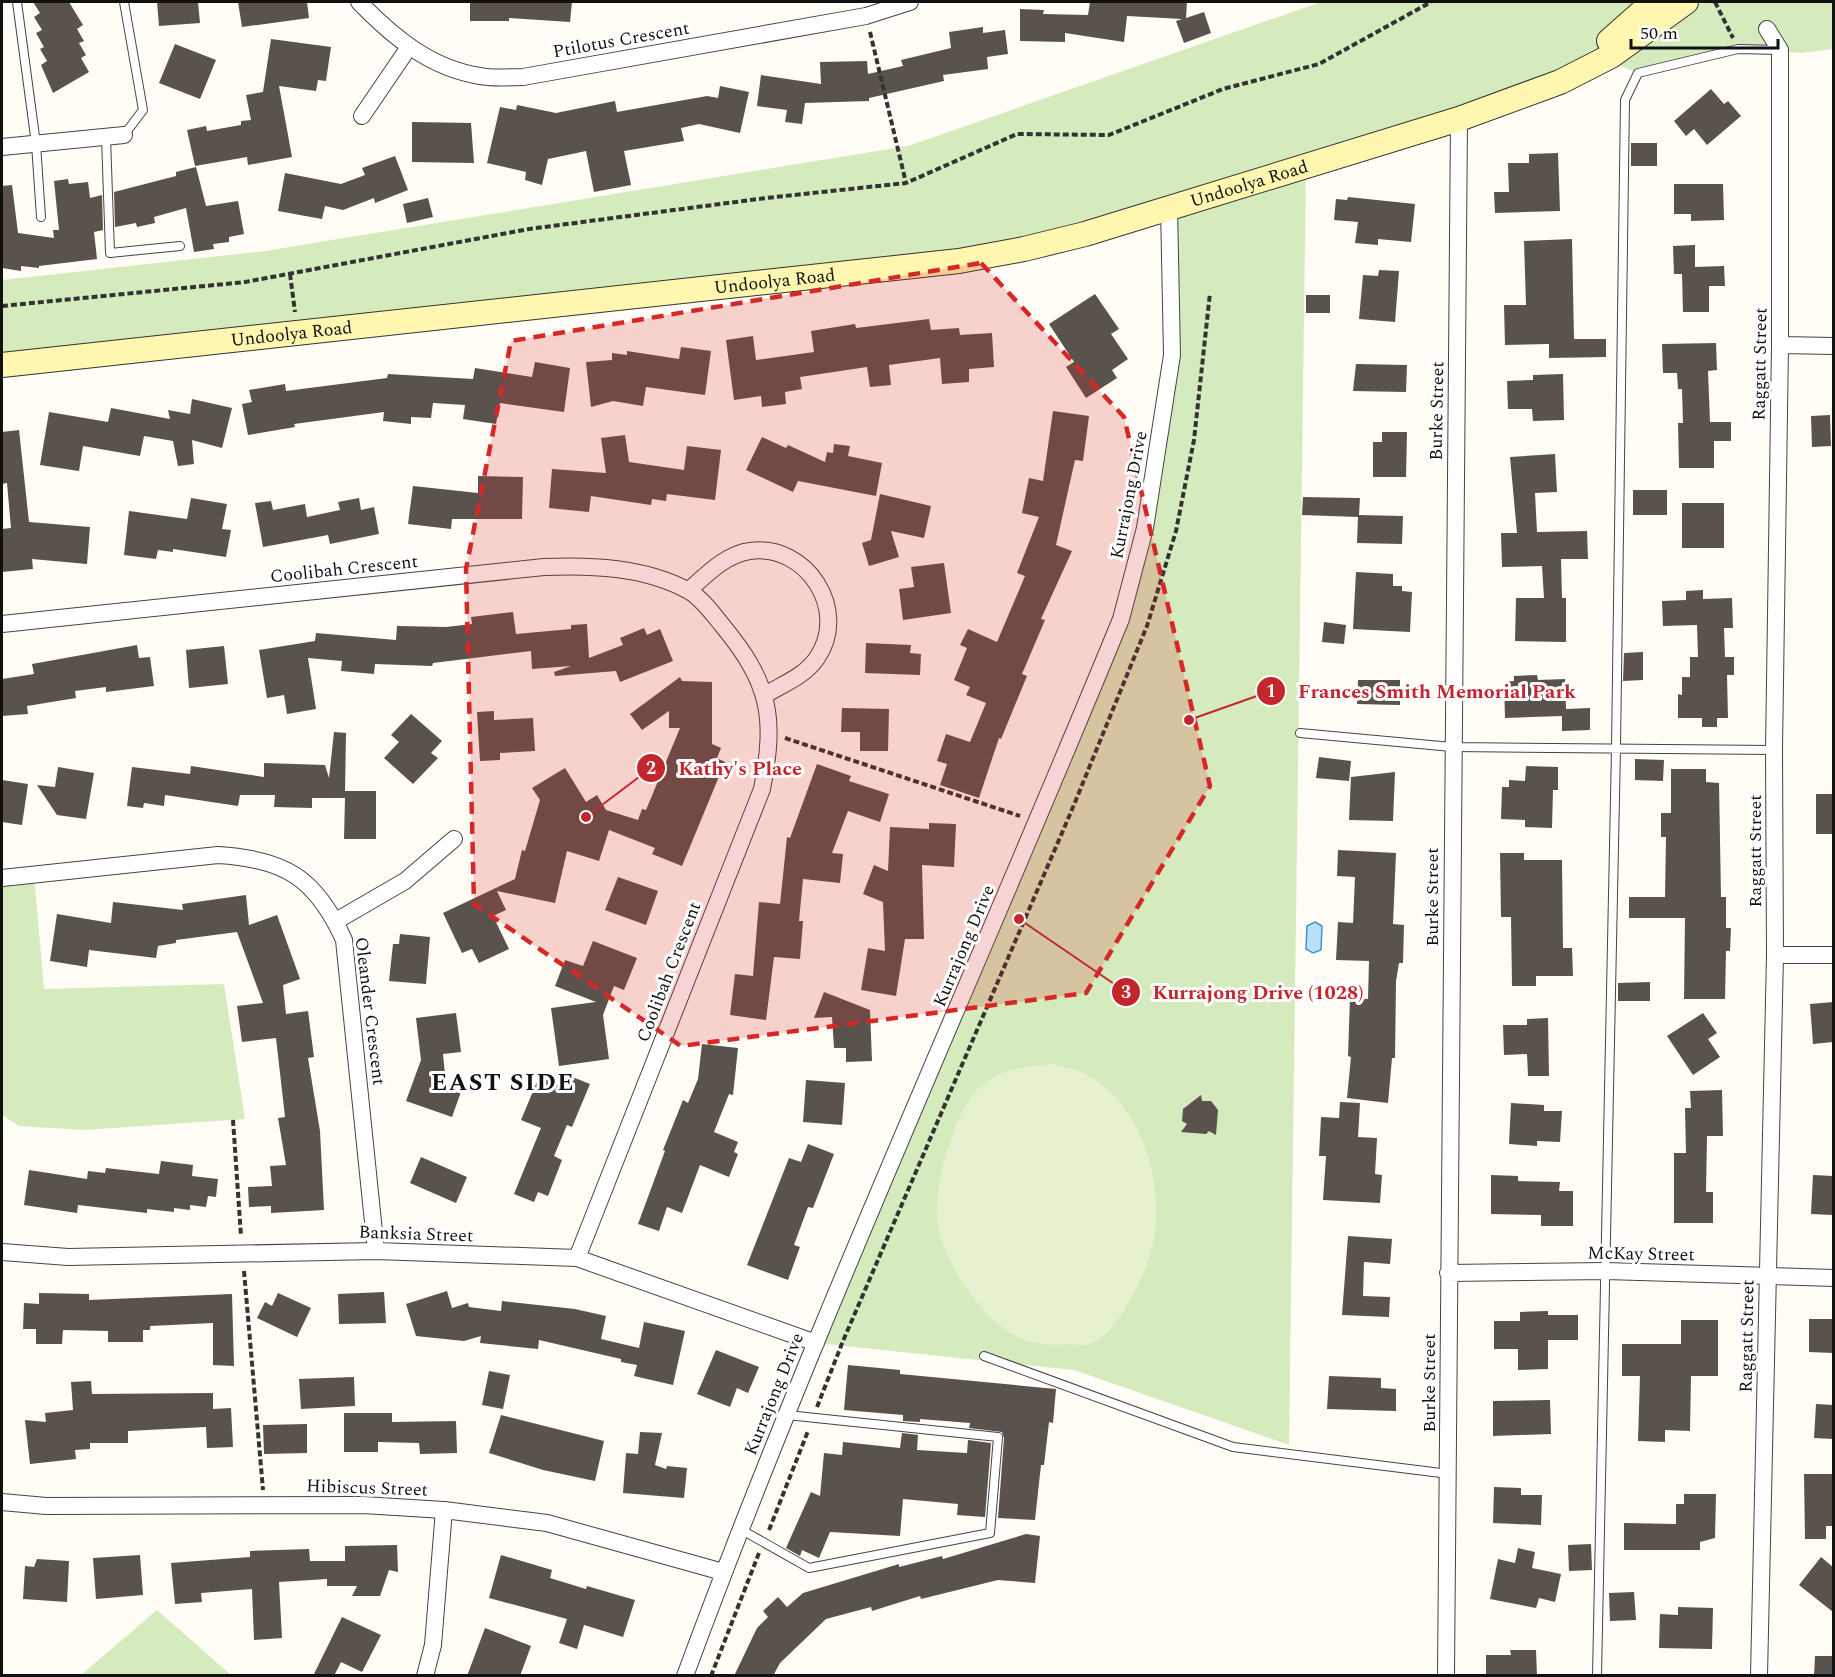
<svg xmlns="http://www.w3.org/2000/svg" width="1835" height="1677" font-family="Spectral,serif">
<rect width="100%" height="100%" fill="#fffdf5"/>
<path fill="#d5ebbd" d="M1321,2h338l-68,55 -64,37 -221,72 -17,1279 -215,-75 -258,-27 305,-725 51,-263 -3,-148 -210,54 -957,104v-85l263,-29 643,-105z
M1693,2h140v47l-32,4 -63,-4 -100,24 -27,-11z
M34,874l10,115 180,-5 21,135 -161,11 -65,-4 -17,-11v-237z
M157,1610l74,65h-150z"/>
<path fill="#e6f2cf" d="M1053,1064c9,3 21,4 30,9 61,29 84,117 68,178 -4,16 -12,32 -19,46 -9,16 -24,40 -42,47 -6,2 -16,0 -23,0 -12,1 -24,1 -36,-2 -44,-13 -84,-73 -93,-116 -5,-28 5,-64 14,-89 19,-57 43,-69 101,-73z"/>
<path fill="#b9e0f7" stroke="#3f96cf" stroke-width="1.5" d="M1315,922l7,4 -1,24 -8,3 -7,-4 1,-23z"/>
<path fill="#5a524d" d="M33,2h36l14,23 -6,4 7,12 -5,2 7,12 -5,3 8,14 -36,21 -12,-28 6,-4 -7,-12 4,-2 -8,-14 6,-3 -8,-13 6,-4z
M157,2h41l2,21 -41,3z
M238,2h69l2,16 -67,9z
M470,2h102l-2,20 -61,-4v3h-39z
M1090,2h97l-1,16 18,-6 7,21 -27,10 -8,-22 6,-2 -55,-3 -3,26 -59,-9v9l-45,-1v-32l24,1 -1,4 45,1z
M983,27v6l22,-3 3,24 -21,3 1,12 -45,6 1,6 -75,17v3l-64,2 -3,21 -17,-2 2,-12 -30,-4 4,-31 60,9 -1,-22 47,-1 1,13 35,-8 -2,-6 50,-12 -2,-16z
M271,39l60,8 -5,34 -8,-1 -2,11 -37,-5 13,71 -44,8 -1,-8 -52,9 -8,-36 19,-4 1,5 34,-6v-4l10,-1 -5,-25 17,-3z
M175,44l41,16 -16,39 -41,-16z
M720,86l29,6 -9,41 -41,-9 -18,4 3,13 -60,10 7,34 -37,7 -8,-41 -38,8 -6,26 -17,-5 1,-8 -39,-9 13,-56 16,3 1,-5 39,8 59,-12 2,11 90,-16 11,2z
M1711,89l13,15 4,-3 13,15 -34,29 -13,-16 -8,7 -12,-15z
M412,122l59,1 3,40 -62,-1z
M1631,143h26v23h-26z
M1558,153l2,58 -65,2 -1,-21h15l-1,-29h21v-9z
M395,156l13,34 -33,13 -1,-5 -31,12 -18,-4 -3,13 -44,-8 7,-38 56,11 24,-9 -3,-7z
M196,167l10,39 32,-5 6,33 -15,3v5l-16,2 1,5 -20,3 -8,-44 -32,9 1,6 -18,4 -1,-4 -21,4 -1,-35 62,-16v-4z
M68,179l1,5 19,-2 2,16 12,-3 1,35 -9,2 3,27 -58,7v2l-18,-2v5l-19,-3v-82l10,-1 6,48 36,5 -1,-8h6l-5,-49z
M1674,184h49l1,36 -33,1v-7h-17z
M1348,197l67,7 -4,38 -33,-3v6l-23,-2 3,-21 -24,-2 2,-21 11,1z
M428,198l5,19 -26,6 -4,-19z
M1572,239l2,100h32v18l-57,1v-14l-44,1 -1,-40h22l-2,-64z
M1695,245v22l29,-1 1,20h-16v26h-26l-1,-38h-8l-1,-28z
M1379,270l20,1 -4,51 -36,-3 4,-44 15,1z
M1095,294l24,35 -8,5 17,25 -16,11 5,8 -31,20 -20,-31 8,-5 -25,-38z
M1306,295h24v18h-24z
M929,319l2,11 28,-2 1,7 32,-2 2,34 -25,2v13l-27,2 -2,-26 -51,7 2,20 -21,2 -3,-20 -67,10 2,12 -17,3 1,12 -24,3 -1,-11 -27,4 -8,-60 27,-4 3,24 58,-8 -3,-21 44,-7 1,4z
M1716,343l1,27 -9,1 2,51h21v19h-17v27h-35l-1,-45h5l-1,-34h-4l-1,-16h-14l-1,-29z
M681,347l30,4 -6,44 -59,-8 -3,19 -30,-5 -22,6 -5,-45 26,-2v-7l15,2v-4l52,8z
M535,362l35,6 -6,44 -64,-9 -4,21 -33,-5 2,-14 -32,-2 -2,15 -20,-1v7l-28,-3 1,-9 -90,12 1,3 -47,8 -6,-31 10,-2 -3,-12 36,-6 1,7 101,-13 1,-4 85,5 2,-11 57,9z
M1356,364l51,1 -1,27 -53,-1z
M1563,374l1,46 -31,1 -1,-12h-24l-1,-28 26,-1v-5z
M192,399l40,9 -10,40 -30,-8 2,24 -16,2 -5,-25 -29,-5 -4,20 -57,-10 -4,25 -39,-6 9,-53 59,10 3,-14 59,11 -2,-9 22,4z
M1053,411l36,5 -6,45 -8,-1 -19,85 16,6 -31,68 4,1 -23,54 5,2 -26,63 -2,-1 -20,60 -39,-13 7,-21 -10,-3 9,-27 24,8 16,-39 -20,-8 4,-8 -16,-7 13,-32 -7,-3 8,-16 29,13 28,-66 -8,-3 22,-56 -17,-4 7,-35 14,3z
M1830,415l1,31 -19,1 -1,-31z
M19,430l10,92 61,5 -3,37 -55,-5 1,10 -31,3v-43l9,-1 -4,-45 -5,1v-52z
M1382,432h25l-1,45h-33v-35h9z
M625,435l4,27 55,8 3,-24 34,4 -6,50 -48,-6 -1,7 -14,-2 -1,6 -60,-9 -2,16 -40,-4 3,-39 54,4 -5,-35z
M762,437l24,11 2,-3 37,17 2,-10 6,1 1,-9 16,2 -2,10 34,7 -6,33 -78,-15 -5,11 -47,-22z
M1555,454l2,38 -22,1 2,39 50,-1 1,28h-27l1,39h4v44l-51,-1 1,-43h28l-2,-32 -40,1 -1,-34h16l-7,-76z
M478,476l45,1 -1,42h-70l-1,10 -43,-5 5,-38 65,7z
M1633,490h34v25h-34z
M880,494l51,12 -7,32 -33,-7 8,26 -30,9 -7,-23 9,-3z
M1303,497l57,1 -1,17 44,1 -1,28 -45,-1 1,-26 -56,-2z
M191,498l36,6 -5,25 9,1 -5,27 -53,-8v3l-15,-2 -2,9 -32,-4 5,-44 58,8z
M359,498l2,12 13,-3 5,27 -49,10 -2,-9 -65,12 -8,-44 16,-2 2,9 32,-6 2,13 33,-7 -2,-8z
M1682,503h42v45h-42z
M944,563l7,50 -48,7 -4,-31 15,-2 -3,-20z
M1356,572l37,2v12h9v5l10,1 -2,40 -57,-3z
M1703,590v9l29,-1 1,30h-9l1,29h9v18h-7l1,43h-11v9h-15v-9h-24v-24l4,1v-18h8v-20h8l-1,-32 -34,1 -1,-25 24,-1v-9z
M513,612l3,22 55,-5v-4l16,-1 2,34 34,-13 -3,-7 24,-10 3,7 13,-6 13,32 -53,21 -4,-11 -61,5 -1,-4 17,-6 -39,3 -1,-18 -98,12 -1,3 -57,-2 -1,10 -33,-3 1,-10 -34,-3 8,51 -29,5 -3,-19 -17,3 -8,-48 56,-9 1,-8 80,7 1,-14 49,1 26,-3 -1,-7z
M1324,622l22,3 -2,19 -22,-2z
M866,643l45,2 -1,8 11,1 -1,21 -55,-2z
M137,645l2,13 11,-1 4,29 -48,6v-5l-31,4 1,7 -49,8 1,8 -26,2v-37l32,-5 -2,-10z
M224,646l4,38 -39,4 -3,-38z
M1643,652v28l-20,1 1,-28z
M1537,675l1,5 27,-1 1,30 24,-1v22l-28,1v-15l-57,2 -1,-36 10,-1v-5z
M680,677l2,4 30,1v62l9,4 -4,10 8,4 -43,104 -30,-12 3,-6 -46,-18 -10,31 -32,-10 -12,52 -58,-12 9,19 -13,6 16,33 -30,14 -7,-14 -10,4 -19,-40 72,-34 7,-29 3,1 15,-51 -8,-12 33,-20 21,34 11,-7 9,15 32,10 4,-11 4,1 34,-82h-11v-17l-27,19 -12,-16z
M1358,680h42v25l-43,-1z
M842,708l47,1 -1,42h-28v-19h-19z
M494,711v9l39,-2 2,33 -35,2v7l-20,1 -3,-49z
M411,714l31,27 -11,12 7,5 -25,26 -29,-26 15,-16 -8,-7z
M334,732l12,1 -1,58h31v48h-32l1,-41h-33v10l-38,-1 1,-12h-35l-2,11 -73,-11 -1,11 -20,-3 -1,5 -16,-2 5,-39 58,7 1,-8 73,11v-14l61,2 4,13z
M1319,757l32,4 -2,20 -33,-3z
M1635,759l29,1 -1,21 -28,-1z
M817,764l34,12 -2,5 40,13 -9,28 -32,-11 -16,42 11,1 -3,29 -37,-4 -4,42h4l-3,38 -26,-2 -8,63 -36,-5 5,-41 18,2 6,-74 21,2 7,-67 3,1z
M1526,766l32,1v23h-5l-1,38 -27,-1v-7l-24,-1 1,-32h7v-7l16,1z
M58,767l36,6 -8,46 -29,-4 -20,-30 18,2z
M1671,769h35v13l13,1 2,114h5v31h5l-1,23h-4l-1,48h-41l1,-81h-56v-21h36l1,-60h-5v-24h10z
M1395,772l-2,49 -44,-1 2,-43z
M2,780l26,4 -6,41 -20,-3z
M1816,794h17v40h-17z
M929,823l27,1 -2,43 -32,-2 2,74h-19l-9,57 -35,-6 7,-42 17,3 -2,-49 -20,-8 11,-29 14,6 2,-44 39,2z
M1338,850l58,3 -3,71 11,1 -1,38h-4l-3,18 -1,77h-3l-4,45 -41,-5 4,-41 -3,-1 2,-58 18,1 1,-38 -33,-1 2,-38 15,1 2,-46 -18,-1z
M1500,853h24v7h38l1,88h9l1,28h-37v10h-24l-1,-69h-10z
M618,877l40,14 -12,34 -41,-15z
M246,895l3,30 28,-10 23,64 -17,6 3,29 22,-3 6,46 -6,1 12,73 4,79 -53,3v-7l-22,1 -1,-20 24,-1 -2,-20 16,-1 -8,-47 7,-1 -9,-79 -34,4 -5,-36 26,-3 -26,-71 -61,8v3l-18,3 -2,12 -67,-8 -2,17 -37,-6 7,-47 54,9 2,-21 70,8 -1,-6z
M400,934l30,3 -4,47 -37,-3 4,-37h6z
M593,941l44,17 -13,32 -10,-4 -11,29 6,44 -50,7 -8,-58 45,-6 -41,-16 10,-26 18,6z
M1650,982v19h-32v-18z
M824,992l46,18 2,51 -26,1v-14h-12l-2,-31 -18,1z
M1833,1002v40l-20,2 -3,-40z
M456,1013l5,39 -18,2 3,30 16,5 -10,28 -46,-16 15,-41 -5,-42z
M1703,1013l14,20 -9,6 12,18 -27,18 -26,-39z
M1548,1018l1,58h-21l-1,-22 -23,1 -1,-30h24v-6z
M702,1044l36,4 -5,47 -4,-1 -15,38 24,10 -4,10 4,2 -9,23 -29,-12 -18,48 -15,-6 -8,24 -21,-7 27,-73 -2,-1 20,-50 5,3 10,-24z
M560,1072l30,12 -18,43 -5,-2 -13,31 8,4 -14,36 -10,-4 -4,10 -20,-8 27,-66 -20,-8 18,-43 23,9z
M806,1080l39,3 -3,42 -39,-3z
M1722,1090l1,46h-16l-1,56h7v31h-39v-70h12l-1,-45h6l-1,-17z
M1201,1095l1,6h9l7,9 -2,25 -7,-4 -3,3 -25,-2 6,-8 -5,-3 1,-12z
M1340,1102l20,1 -2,34 19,1 -2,36 7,1 -2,28 -57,-3 3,-44h-7l2,-39 18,1z
M1511,1103l33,2v6h18l-2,31 -23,-1v5l-28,-2z
M808,1144l26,10 -21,54 -5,-1 -14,38 6,2 -12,33 -41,-15 42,-107 12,4z
M421,1157l46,20 -11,26 -46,-20z
M161,1161l32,4 -1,11 26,3 -2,18 -8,-1 -2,11 -16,-2v5l-16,-2v4l-27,-3v4l-69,-8 -1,8 -53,-8 5,-35 58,9 1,-8 17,2 1,-5 53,6z
M1491,1175l27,1v5l42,1 -1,9h14v35h-32v-11l-50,-1z
M1813,1175l20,1v39l-22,-1z
M1348,1236l44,3 -2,25 -26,-2 -1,34 27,1 -1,20 -47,-2z
M447,1291l5,17 16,-5 1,4 32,4 1,-10 73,8 31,7 -5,23 38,9 5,-26 41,9 -12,54 -39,-9 3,-11 -16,-3v-3l-82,-19 -1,9 -58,-6 1,-7 -17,5 -48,-5 -10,-32z
M384,1292l2,31 -47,1 -1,-30z
M39,1293l50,1v6l143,-6 2,72 -21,-1v-42l-63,3v4h-7v12h-35v-11l-45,-1 -1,14h-26v-15h-13l1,-26 15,1z
M278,1293l33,15 -14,29 -40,-19 8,-16 7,4z
M1548,1311v4h30v25h-30v29l-30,1v-21h-24v-28h26v-9z
M1809,1319h24v34l-24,-1z
M1681,1320h37v56h-27l-1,55 -25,-1v12l-27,-1 2,-65h-18v-32h59z
M716,1350l43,17 -11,26 -11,-5 -7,19 -33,-13z
M848,1365l52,5v4l156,15 -3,34 -4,-1 -5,43h-3l-6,55 -37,-2 6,-80 -2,-6 -33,-4 1,-5 -50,-4v3l-17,-1v-6l-59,-5z
M489,1371l21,4 -7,34 -21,-4z
M1329,1376l52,2v10l15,1v22l-69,-2z
M354,1377l1,29 -54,3 -2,-30z
M91,1381l1,13 121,-1v16l18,-1 2,39 -26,1 -1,-21 -78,4v12h-38v6l-15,1 1,9 -46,5 -5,-44 21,2 -1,-9 28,-3 -2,-28z
M1550,1400l1,34 -58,2v-35z
M1816,1404l17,1v34l-19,-1z
M344,1413h48v9l64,-1 1,32 -37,1 -1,-11 -41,-1v10h-34z
M501,1415l103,26 -9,40 -52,-11 -54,-17z
M307,1424v29l-43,1 -1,-29z
M640,1432l22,1 -7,32 11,4 1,-3 20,2 -3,30 -61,-5 3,-40 12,1z
M902,1433l16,2 -1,15 50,3 1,-13 23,3 -6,74 -28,-2 1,-11 -55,-5 -3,37 -70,-4 -11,26 -17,-8 -2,6 -14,-8 25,-56 9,4 4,-43 18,2 1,-13 57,6z
M1804,1474h29v52h-7v13h-21z
M1494,1487l27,1v7h21l-1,30 -48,-2z
M1684,1494h32l-1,44 -15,4v8h-76v-27l52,1v-20h8z
M1026,1534l14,2 -5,47 -37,-3 -77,19 -1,-3 -48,15 -1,-4 -45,12 -46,44 -7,13h-39l23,-48 11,-11 -5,-6 15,-14 9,10 16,-14 96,-29v3l43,-11 1,3z
M1591,1544l1,26 -23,1 -1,-26z
M397,1545l1,27 -9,-2 -9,26h-28l5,-10h-30v-7l-48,3 3,56 -28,2 -2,-51 -51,4 1,9 -27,2 -4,-41 79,-6v-6l59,-2 1,12h35v-15z
M1518,1548l17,4 -3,16 29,6 -6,28 -16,-4 -3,10 -46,-9 8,-40 17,4z
M140,1555l3,40 -47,4 -3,-41z
M501,1555l51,15 -2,8 36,11 1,-3 48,14 -12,37 -39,-12 -7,24 -18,-6 8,-24 -78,-21z
M1821,1557l12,10v45l-34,-27z
M37,1559l32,2 -2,41 -44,-3 2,-33 9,1z
M1634,1592l2,28 -26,1 -1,-28z
M1678,1607l35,1 -1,41 -53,-1 1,-34 18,1z
M342,1617l39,18 -19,37 -21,-10 -7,14h-21z
M485,1628l46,18 -11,30h-53z
M1510,1650h26l1,26h-51v-21h25z
M1815,1656h18v20h-19z"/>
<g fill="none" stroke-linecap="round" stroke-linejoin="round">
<g stroke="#444" stroke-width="10">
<path id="service" d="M17,2l19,142 5,73
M124,135l19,-25 -19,-108
M106,137l4,116 70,-7
M1300,733l152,14 322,3
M984,1356l249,91 216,27
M740,1529l69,39 181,-35 8,-96 -211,-22
M1597,1676l19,-928 9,-648 13,-27 100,-24 41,1"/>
</g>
<g stroke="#444" stroke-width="18">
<path id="minor" d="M359,2c34,35 71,66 121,74 14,3 29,1 43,1l343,-61 44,-14
M362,116l47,-69
M2,147l122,-12
M1780,345l54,1
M689,590c17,-15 37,-36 61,-39 56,-8 100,59 67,107 -12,18 -34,26 -52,37
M2,624l542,-57c47,-2 100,0 143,23 13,6 26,24 35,35 48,58 54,92 40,164l-185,469
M2,878l216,-23c67,4 98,23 126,85l32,311
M336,921l69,-40 49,-42
M1775,955h59
M2,1252l66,5 308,-6 201,7 239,85
M1448,1273l158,-2 228,7
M2,1502l44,4 317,-1 81,5 103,13 176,49
M425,1676l8,-31 11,-135
M685,1676c132,-358 292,-705 436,-1057l24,-91 27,-173 -3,-148
M1446,1676l13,-1557
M1759,1676l16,-721 -1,-205 6,-405v-295l-13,-21"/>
</g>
<g stroke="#333" stroke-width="26">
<g id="secondary">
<path d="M1609,41l44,-39"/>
<path id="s1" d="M2,365l957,-104 65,-12 61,-15 374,-115 101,-37 51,-26 75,-54"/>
</g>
</g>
<path stroke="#333" stroke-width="4" stroke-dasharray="6 3" stroke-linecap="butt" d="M1715,2l18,36
M870,32l36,151
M290,274l5,38
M2,306l243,-24 284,-53 237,-31 140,-15 111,-49 92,1 114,-46 96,-25 112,-62
M785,738l235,78
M233,1120l8,116
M244,1271l19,219
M817,1407l26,-66 228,-529 76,-186 29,-95 18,-91 16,-147
M769,1530l39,-99
M711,1676l48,-123"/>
<use href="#service" stroke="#fff" stroke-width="8"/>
<use href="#minor" stroke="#fff" stroke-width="16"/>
<use href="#secondary" stroke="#fff6b0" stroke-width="24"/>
</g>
<path fill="#d62828" fill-opacity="0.2" stroke="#d62828" stroke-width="4.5" stroke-dasharray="12 8" stroke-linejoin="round" d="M981,263l143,154 86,369 -124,207 -405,53 -207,-142 -8,-335 45,-228z"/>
<g text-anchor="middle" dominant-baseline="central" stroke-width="6" stroke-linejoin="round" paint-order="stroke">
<g font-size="18" fill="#111" stroke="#fff">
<text transform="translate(621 40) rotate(-10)">Ptilotus Crescent</text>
<text stroke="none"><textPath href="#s1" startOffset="1263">Undoolya Road</textPath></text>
<text stroke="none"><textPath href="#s1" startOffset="777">Undoolya Road</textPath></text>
<text stroke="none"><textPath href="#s1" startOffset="291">Undoolya Road</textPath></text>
<text transform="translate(1760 364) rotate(-89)">Raggatt Street</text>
<text transform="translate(1437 411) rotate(-89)">Burke Street</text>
<text transform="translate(1129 495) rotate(-79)">Kurrajong Drive</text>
<text transform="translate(344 569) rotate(-6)">Coolibah Crescent</text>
<text transform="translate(1755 851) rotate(-90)">Raggatt Street</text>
<text transform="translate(1432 897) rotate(-90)">Burke Street</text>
<text transform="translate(964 946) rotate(-67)">Kurrajong Drive</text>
<text transform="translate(669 972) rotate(-69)">Coolibah Crescent</text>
<text transform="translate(370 1011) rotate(83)">Oleander Crescent</text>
<text transform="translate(416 1234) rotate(2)">Banksia Street</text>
<text transform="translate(1641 1254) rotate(1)">McKay Street</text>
<text transform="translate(1747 1336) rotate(-89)">Raggatt Street</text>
<text transform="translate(1429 1383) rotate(-90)">Burke Street</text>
<text transform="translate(774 1394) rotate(-68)">Kurrajong Drive</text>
<text transform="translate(367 1488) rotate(2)">Hibiscus Street</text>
</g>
<g font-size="24" font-weight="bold" letter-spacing="1.5" fill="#111" stroke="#fff">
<text x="503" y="1083">EAST SIDE</text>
</g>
</g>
<path fill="none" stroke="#c4262e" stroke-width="2" d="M1189 720L1271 691M586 817L651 768M1019 919L1126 992"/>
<g fill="#c4262e" stroke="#fff" stroke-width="2">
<circle cx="1189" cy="720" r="6"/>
<circle cx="586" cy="817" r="6"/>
<circle cx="1019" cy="919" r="6"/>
<circle cx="1271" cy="691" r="15"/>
<circle cx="651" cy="768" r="15"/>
<circle cx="1126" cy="992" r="15"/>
</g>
<g font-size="18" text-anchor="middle" font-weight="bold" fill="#fff">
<text x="1271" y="697">1</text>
<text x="651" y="774">2</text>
<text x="1126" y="998">3</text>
</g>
<g font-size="20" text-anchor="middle" font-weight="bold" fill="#c4262e" stroke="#fff" stroke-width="6" stroke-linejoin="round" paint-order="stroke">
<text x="1437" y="698">Frances Smith Memorial Park</text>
<text x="740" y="775">Kathy's Place</text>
<text x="1258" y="999">Kurrajong Drive (1028)</text>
</g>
<rect width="1835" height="1677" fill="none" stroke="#111111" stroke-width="6"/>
<path d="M1631 39v9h147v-9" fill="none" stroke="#111111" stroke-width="3"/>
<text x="1640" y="39" font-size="18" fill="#111111" stroke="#ffffff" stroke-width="4.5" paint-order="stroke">50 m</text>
</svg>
